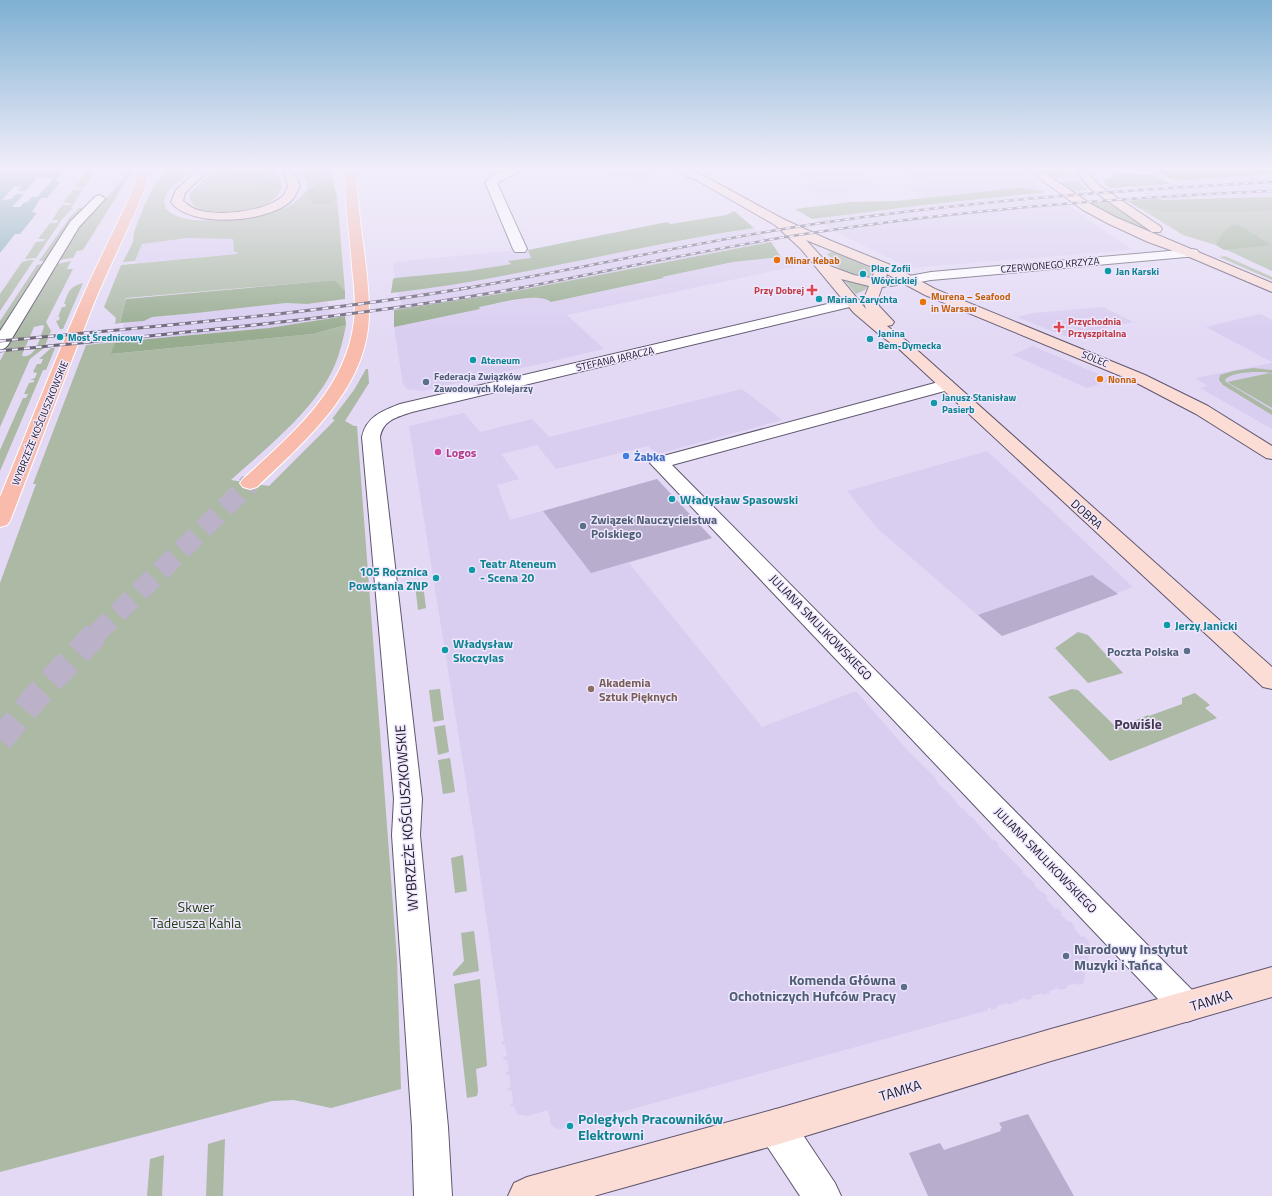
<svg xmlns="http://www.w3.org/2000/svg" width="1272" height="1196" font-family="'Titillium Web',sans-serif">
<rect width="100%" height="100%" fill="#e3d9f5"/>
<path fill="#d9cdf0" d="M607,170h53l3,2 -19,3 10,6 -5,-3 -12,3 -9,-6 -12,2 -10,-5z
M801,170h51l7,4h4l3,2h-4l18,13 -15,1 -5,-3 -11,1 5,4 -33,3 -4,-4 -5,1 -8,-7 10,-3 -13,-9 3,-1z
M903,170h116l10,7 -2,2 19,13 -27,-4 -94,10 -18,-12 18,-2z
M1272,174v23l-107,3 -9,-1 -25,-12 39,-4 -3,-1 29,-3h-1z
M1045,193l19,12h4l64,45 -222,18 -76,-37 -20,-12 110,-14z
M754,228l17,14 -266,51 -102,16 -6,-17 107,-17 153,-30z
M187,238l46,1 1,13h3v2l-102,9 7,-19z
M527,249l5,9 -23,3 2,3 -44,7 -72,7 -2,-14 2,-2z
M785,257l10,11h-8l-220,47 37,34 -181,42 -16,-2 -4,-5 -9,-57 86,-18 -1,-2 54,-10 15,2 3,3 112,-23 -1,-2 71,-15z
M327,302l4,16 -62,10 -151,14 6,-19 20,-2 8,-4 134,-14 21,1z
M1103,307l30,15 -66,15 -50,-20 17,-4z
M1260,314l12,6v42l-66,-35z
M1033,346l79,34 -25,8 -74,-33z
M1272,363v66l-72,-41 8,-2 -13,-8z
M742,389l40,31 -125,34 -9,-8 -92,23 -19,-24 -36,9 18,25 -22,6 13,35 147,-41 55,59 -83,25 133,164 94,-36 52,60 26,25 5,9 4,2 -1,1 6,4 13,16h2l6,8 4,2 20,23 2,-1 4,5 -1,1 25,25 -1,1 7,7h1l5,5 -1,1 7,7h2l5,5 -2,2 9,10 3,-1 4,5 -2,1 8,8 2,-1 5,6 -1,1 7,9 3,-1 6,6 -2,1 3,3 -7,35h-2l2,2 -7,2 -2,-2 -9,3 1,2 -7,2 -2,-2 -9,3 1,2 -7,2 -1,-2 -10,3 1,2 -7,2 -2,-2 -16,7 -1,-2 -10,3v2l-6,2 -1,-3 -3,2 2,1 -429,119 -5,-1 -4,-4 -3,-14 -21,6 -10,-2 -3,-8 -3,1 -1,-3 3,-1 -1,-12h-3l-1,-3 3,-1 -2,-12h-3v-3l3,-1 -2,-11h-3l-1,-3 4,-1 -2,-11h-3l-1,-3 3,-1 -30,-209 -65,-406 55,-13 16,19 52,-13 17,18z
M987,451l64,59 82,77 -131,49 -124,-107 -31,-38z"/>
<path fill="#abb9a5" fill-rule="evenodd" d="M88,170h8l-11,17h-10z
M130,170h3l-50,80 -6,1 -4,7 -14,2 25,-40 26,-26z
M166,170h27l-24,20 -5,10c0,2 1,6 2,8 15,23 95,9 116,1 8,-3 15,-8 21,-14l6,4 22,5 6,-8 8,95 -10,-11 -209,18 -6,25 -5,1 1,-6 -12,-11 17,-42 116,-11v-2h-3l-1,-13 -46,-1 -45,6 -7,17 -12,1 10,-20 1,-10 9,-23 13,-28h2z
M215,170h7h-2l3,3 8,1 12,6h6l12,6 17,1 -1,-6 -5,-3h-11l7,-8h5l7,7 2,11c-3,6 -9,13 -15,16 -15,7 -58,13 -71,3 -5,-3 -7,-8 -6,-14z
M307,170h23l2,8 -9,2 -16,9v-7l-5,-9z
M1040,170h31l2,4c-9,8 -25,3 -33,-4z
M1077,181l10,9 -17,1 -13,-9z
M83,189l-12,19h2l-10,10 -27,40 -11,1 11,-17 8,-1 1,-2h-7l12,-16h7l1,-3h-6l10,-15h8l1,-2h-8l10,-13z
M1272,197v74l-56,-26 -33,-10 -55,-34 28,-2 9,1z
M1107,202l48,32 -18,-6 -48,-25z
M79,208h4l-10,10 -29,43h-5l31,-44z
M831,252l5,1 32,14 5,3v4c-7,7 -23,2 -30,-3 -6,-4 -11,-12 -16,-17z
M1225,256l47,21v3l-53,-23z
M29,260h5l-34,51v-17l22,-32z
M71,261l-4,8h6l-27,53 5,9 -7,17 -14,11 -30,68v-66l15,-29 42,-68zM43,325l1,2c-4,10 -8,31 -21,29l-1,-1 12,-28z
M42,264l-42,66v-9l37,-56z
M844,280l25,6 -4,4 -9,4z
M83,283l-20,46h-3l-4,-8 3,-1 1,-3h-2l4,-10h3l1,-3h-2c5,-13 5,-17 19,-21z
M346,325c-3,15 -6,28 -12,42 -20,44 -68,81 -103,113l38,6 66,-66 -3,-1 22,-29 12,-21h2l1,14 -24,38 9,5h3l40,533 4,130 -70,19 -37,-8 -22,1 -272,71v-589l36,-99h-3l53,-139 29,-3 -3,12 201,-20z
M51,348h4l-9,22h-3l-43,101v-21l23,-52h3l2,-4h-4l5,-11 5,-1v-2h-4l5,-2 2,-5 -4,-1 4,-8h4l2,-5h-4z
M1253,368l19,2v3c-10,-2 -41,-2 -47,7l1,2 46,28v5l-49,-30 -4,-5 1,-5 13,-4z
M1270,373l2,1v34l-45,-26z
M423,584l3,24 -8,2 -3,-25z
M1078,632l10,3 35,38 -35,10 -33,-35z
M440,689l4,31 -11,2 -4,-32z
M1072,689l6,1 39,38 31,-13 1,1 33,-12v-6l13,-5 15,12 -5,3 12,10 -107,43 -62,-64z
M445,725l4,27 -11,3 -4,-28z
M450,758l5,34 -12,2 -5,-34z
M463,855l4,36 -12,2 -4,-35z
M474,931l5,40 -26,5v-3l11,-12 -3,-28z
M480,979l7,87 -11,3 2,22 -1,5 -10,2 -13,-114z
M225,1139l-2,57h-17l2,-52z
M164,1155l-2,41h-15l3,-37z"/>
<path fill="#98ac8f" d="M220,170h48l-6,8c10,0 14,1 20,10l-21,-2 -12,-6 -15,-1 -3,-5 -12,-2z
M1154,170h118v4l-97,7z
M1115,172l29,3 8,-1 19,10 -61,4 -7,-7 9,-4z
M332,178l5,18 -6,8h-18l-4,-5 -6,-4c4,-6 11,-8 15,-13z
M1019,188l27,4 -122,13 -112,14 -17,-10 55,-7 46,-1z
M1272,197v14l-103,1 -30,-4 -11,-7 28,-2 9,1z
M734,211l20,17c-121,18 -241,51 -363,65l2,-14 2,-1 72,-7 44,-7 -3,-3 23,-3 -3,-8 139,-28 4,2 55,-9z
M1237,224l31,19 4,2 -48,5 -8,-5c6,-10 8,-19 21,-21z
M771,242l10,15 -48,5 -71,15 2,1 -113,24c-13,-11 -55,2 -72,5l1,2 -86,18v-17l111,-17z
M335,280l10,11v8l-38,5 -21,-1 -90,10 -44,4 -8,4 -24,2 6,-24z
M345,316l1,9 -33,9 -202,20 4,-12 154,-14z"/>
<path fill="#7faab2" d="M0,170h65l-9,11h5l-14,17h-6l-9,14 5,1 -17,21h-5l-15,19z"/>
<path fill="#e3d9f5" d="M37,178h16l-3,3h2l-9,9 5,1h-6l-4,6h-6l-4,5 -5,1 -3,4h-8l12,-13h-8l-5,5 -9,1 12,-13 8,-1 -4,5h8z"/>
<path fill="#b8adcd" d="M657,479l55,59 -121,35 -48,-62z
M1092,575l26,19 -116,42 -24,-21z
M1028,1114l46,82h-146l-19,-43 31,-10 4,7 57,-19 -1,-2 2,-1 -3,-5z"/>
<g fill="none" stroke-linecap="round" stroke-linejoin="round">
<path stroke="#bbb2ca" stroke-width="20" stroke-dasharray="20 10" stroke-linecap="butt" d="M96,634l154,-151"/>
<path stroke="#bbb2ca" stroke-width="26" stroke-dasharray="26 13" stroke-linecap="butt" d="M0,740l39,-47 58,-60"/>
<g stroke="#5f566e" stroke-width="2">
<path id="street" d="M505,170h14l-1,2 -21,11 30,66 -2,3h-10l-2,-3 -28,-67 11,-8z
M99,195l4,2 2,2 -26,28 -71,118 -3,3 -5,2v-19l4,-6 66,-103 25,-25z
M1192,249l5,1 2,3 -2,3 -266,24 -22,4 -5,-1 -2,-3 2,-3 27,-5z
M853,298l5,1 2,3 -2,3 -446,107c-15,5 -29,8 -32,25l42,362 -2,36 28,292 4,69h-38l-2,-69 -20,-292 2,-36 -32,-362c4,-20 20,-26 38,-33z
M946,380l6,1 2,4 -2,4 -280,76 526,531 5,11 -5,11 -11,4 -11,-4 -526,-555 2,-4z
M776,1109l13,5 46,69 6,13h-41l-37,-56 -5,-13 5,-13z"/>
</g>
<g stroke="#5f566e" stroke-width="2">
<path id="secondary" d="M198,170h11l-24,23 -2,8c3,2 7,6 10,7 22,10 72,4 90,-12 2,-3 4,-8 5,-11l-6,-15h10l8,15c-2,4 -4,10 -7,14 -21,24 -103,30 -122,3l5,-12z
M676,170h14l16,7 77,42 46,21 64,26 42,23 210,86 63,31 64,40v13l-6,-1 -70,-44 -63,-33 -208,-86 -28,-15 2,2 -2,3 -15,2 -5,14 2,5 15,16 -2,3 -5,1 21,16 364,325v22l-9,-2 -365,-339 -17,-12 -27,-23 -53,-64 -26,-24 -77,-44 -21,-9zM806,240l66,27 2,6 -2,5 -18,-3 -24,-9zM887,274l9,5 -10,-1zM841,279l28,7 -6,15 3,8z
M1028,170h12l51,34 24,13 157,66v9l-85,-36 -39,-14 -41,-19 -24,-13z
M1077,170h10l5,8 8,8 60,40 2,3 -2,3h-8l-60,-42 -8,-8z
M1272,967v30l-221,64 -275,84 -182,51h-86l6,-13 13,-6 249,-68 275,-80z"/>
</g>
<g stroke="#fff" stroke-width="2">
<path id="primary" d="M141,170h10c-15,46 -39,89 -57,133 -29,73 -56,146 -84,218l-3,4 -7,2v-30c27,-65 52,-130 80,-194 19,-45 43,-88 61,-133z
M346,170h10c1,48 13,95 13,143 0,74 -63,127 -112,174l-7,2 -7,-2 -3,-4 3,-4c48,-44 103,-89 111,-158 2,-18 0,-37 -2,-54 -2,-33 -8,-65 -6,-97z"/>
</g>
<use href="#street" fill="#fff" fill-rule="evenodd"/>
<use href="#secondary" fill="#fbddd6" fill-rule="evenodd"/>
<use href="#primary" fill="#f8bbac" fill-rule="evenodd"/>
<g stroke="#6c6677" stroke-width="2.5">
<path id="rail-far1" d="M461,289c120,-20 239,-48 360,-66 150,-22 300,-33 451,-41
M514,289c95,-18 189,-39 284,-54 157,-25 315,-37 474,-44"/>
</g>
<g stroke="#6c6677" stroke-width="3">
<path id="rail" d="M0,341c156,-15 312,-27 467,-53
M0,351c173,-18 348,-32 520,-63"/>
</g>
<use href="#rail-far1" stroke="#efe7fe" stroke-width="1.5" stroke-dasharray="5" stroke-linecap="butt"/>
<use href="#rail" stroke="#efe7fe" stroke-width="2" stroke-dasharray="6" stroke-linecap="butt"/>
</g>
<linearGradient id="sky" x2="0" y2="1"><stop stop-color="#7eb0d2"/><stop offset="0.5" stop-color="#f2eefa"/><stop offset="1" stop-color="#f2eefa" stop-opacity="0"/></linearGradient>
<rect width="1272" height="337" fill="url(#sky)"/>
<g fill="#e8710a" stroke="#efe7fe" stroke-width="1.5">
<circle cx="777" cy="260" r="4"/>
<circle cx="923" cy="302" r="4"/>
<circle cx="1100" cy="379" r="4"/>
</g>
<g fill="#0f9aa8" stroke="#efe7fe" stroke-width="1.5">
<circle cx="1108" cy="271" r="4"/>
<circle cx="863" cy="274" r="4"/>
<circle cx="819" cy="299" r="4"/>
<circle cx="60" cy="337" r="4"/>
<circle cx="870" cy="339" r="4"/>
<circle cx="473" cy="360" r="4"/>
<circle cx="934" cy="403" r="4"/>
<circle cx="672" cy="499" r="4"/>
<circle cx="472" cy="570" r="4"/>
<circle cx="436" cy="578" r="4"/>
<circle cx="1167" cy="625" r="4"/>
<circle cx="445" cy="650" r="4"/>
<circle cx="570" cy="1126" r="4"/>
</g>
<g fill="#e0444e" stroke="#efe7fe" stroke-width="1.5">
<path d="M810 284h4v4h4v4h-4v4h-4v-4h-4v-4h4z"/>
<path d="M1057 321h4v4h4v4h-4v4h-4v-4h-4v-4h4z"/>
</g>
<g fill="#5c6f8a" stroke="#efe7fe" stroke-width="1.5">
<circle cx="426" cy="382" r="4"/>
<circle cx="583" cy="526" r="4"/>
<circle cx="1187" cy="651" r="4"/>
<circle cx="1066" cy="956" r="4"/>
<circle cx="904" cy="987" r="4"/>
</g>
<circle fill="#d1479c" stroke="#efe7fe" stroke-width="1.5" cx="438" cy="452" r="4"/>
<circle fill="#3f7fe0" stroke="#efe7fe" stroke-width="1.5" cx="626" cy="456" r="4"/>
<circle fill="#8d6e63" stroke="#efe7fe" stroke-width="1.5" cx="591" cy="689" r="4"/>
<g text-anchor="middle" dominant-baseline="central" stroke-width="3" stroke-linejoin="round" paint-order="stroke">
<g font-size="10" font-weight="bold" fill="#c56008" stroke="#efe7fe" text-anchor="start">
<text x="785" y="260">Minar Kebab</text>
<text x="931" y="296">Murena – Seafood<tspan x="931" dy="12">in Warsaw</tspan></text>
<text x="1108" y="379">Nonna</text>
</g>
<g font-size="10" fill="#1a1620" stroke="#efe7fe">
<text transform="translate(1050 265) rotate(-5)">CZERWONEGO KRZYŻA</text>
<text transform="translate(615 359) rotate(-13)">STEFANA JARACZA</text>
<text transform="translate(1095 359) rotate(22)">SOLEC</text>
<text transform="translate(40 423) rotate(-68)">WYBRZEŻE KOŚCIUSZKOWSKIE</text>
</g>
<g font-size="10" font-weight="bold" fill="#0d838f" stroke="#efe7fe" text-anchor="start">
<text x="871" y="268">Plac Zofii<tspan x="871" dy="12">Wóycickiej</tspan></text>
<text x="1116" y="271">Jan Karski</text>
<text x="827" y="299">Marian Zarychta</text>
<text x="878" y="333">Janina<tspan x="878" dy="12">Bem-Dymecka</tspan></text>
<text x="68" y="337">Most Średnicowy</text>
<text x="481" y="360">Ateneum</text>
<text x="942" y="397">Janusz Stanisław<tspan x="942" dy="12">Pasierb</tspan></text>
</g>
<g font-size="10" font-weight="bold" fill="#be3a42" stroke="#efe7fe" text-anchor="end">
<text x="804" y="290">Przy Dobrej</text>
<text x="1068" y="321" text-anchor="start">Przychodnia<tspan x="1068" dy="12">Przyszpitalna</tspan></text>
</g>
<g font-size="10" font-weight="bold" fill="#4e5e75" stroke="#efe7fe" text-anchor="start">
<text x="434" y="376">Federacja Związków<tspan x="434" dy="12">Zawodowych Kolejarzy</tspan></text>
</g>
<g font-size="12" font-weight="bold" fill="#b23c85" stroke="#efe7fe" text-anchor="start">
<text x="446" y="452">Logos</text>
</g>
<g font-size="12" font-weight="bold" fill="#366cbe" stroke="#efe7fe" text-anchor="start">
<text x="634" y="456">Żabka</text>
</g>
<g font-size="12" font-weight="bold" fill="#0d838f" stroke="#efe7fe" text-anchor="start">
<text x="680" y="499">Władysław Spasowski</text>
<text x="480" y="563">Teatr Ateneum<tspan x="480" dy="14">- Scena 20</tspan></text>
<text x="428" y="571" text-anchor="end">105 Rocznica<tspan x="428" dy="14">Powstania ZNP</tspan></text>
<text x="1175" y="625">Jerzy Janicki</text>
<text x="453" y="643">Władysław<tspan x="453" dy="14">Skoczylas</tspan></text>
</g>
<g font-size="12" fill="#1a1620" stroke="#efe7fe">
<text transform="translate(1087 514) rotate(42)">DOBRA</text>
<text transform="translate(821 627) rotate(46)">JULIANA SMULIKOWSKIEGO</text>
<text transform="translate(1046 860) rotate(46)">JULIANA SMULIKOWSKIEGO</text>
</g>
<g font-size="12" font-weight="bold" fill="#4e5e75" stroke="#efe7fe" text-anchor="start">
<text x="591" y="519">Związek Nauczycielstwa<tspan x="591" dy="14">Polskiego</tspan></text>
<text x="1179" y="651" text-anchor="end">Poczta Polska</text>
</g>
<g font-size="12" font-weight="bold" fill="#785e54" stroke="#efe7fe" text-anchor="start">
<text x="599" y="682">Akademia<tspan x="599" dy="14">Sztuk Pięknych</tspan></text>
</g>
<g font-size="14" font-weight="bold" fill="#41384f" stroke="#efe7fe">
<text x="1138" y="723">Powiśle</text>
</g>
<g font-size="14" fill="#1a1620" stroke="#efe7fe">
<text transform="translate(406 818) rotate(-94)">WYBRZEŻE KOŚCIUSZKOWSKIE</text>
<text transform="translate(1211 1000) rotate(-17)">TAMKA</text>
<text transform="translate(900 1090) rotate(-17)">TAMKA</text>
</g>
<g font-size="14" fill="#244014" stroke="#efe7fe">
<text x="196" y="906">Skwer<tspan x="196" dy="16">Tadeusza Kahla</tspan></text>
</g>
<g font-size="14" font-weight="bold" fill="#4e5e75" stroke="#efe7fe" text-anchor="start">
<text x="1074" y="948">Narodowy Instytut<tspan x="1074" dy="16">Muzyki i Tańca</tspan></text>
<text x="896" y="979" text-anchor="end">Komenda Główna<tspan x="896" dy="16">Ochotniczych Hufców Pracy</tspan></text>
</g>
<g font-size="14" font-weight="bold" fill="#0d838f" stroke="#efe7fe" text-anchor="start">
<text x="578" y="1118">Poległych Pracowników<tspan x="578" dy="16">Elektrowni</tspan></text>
</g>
</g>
</svg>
